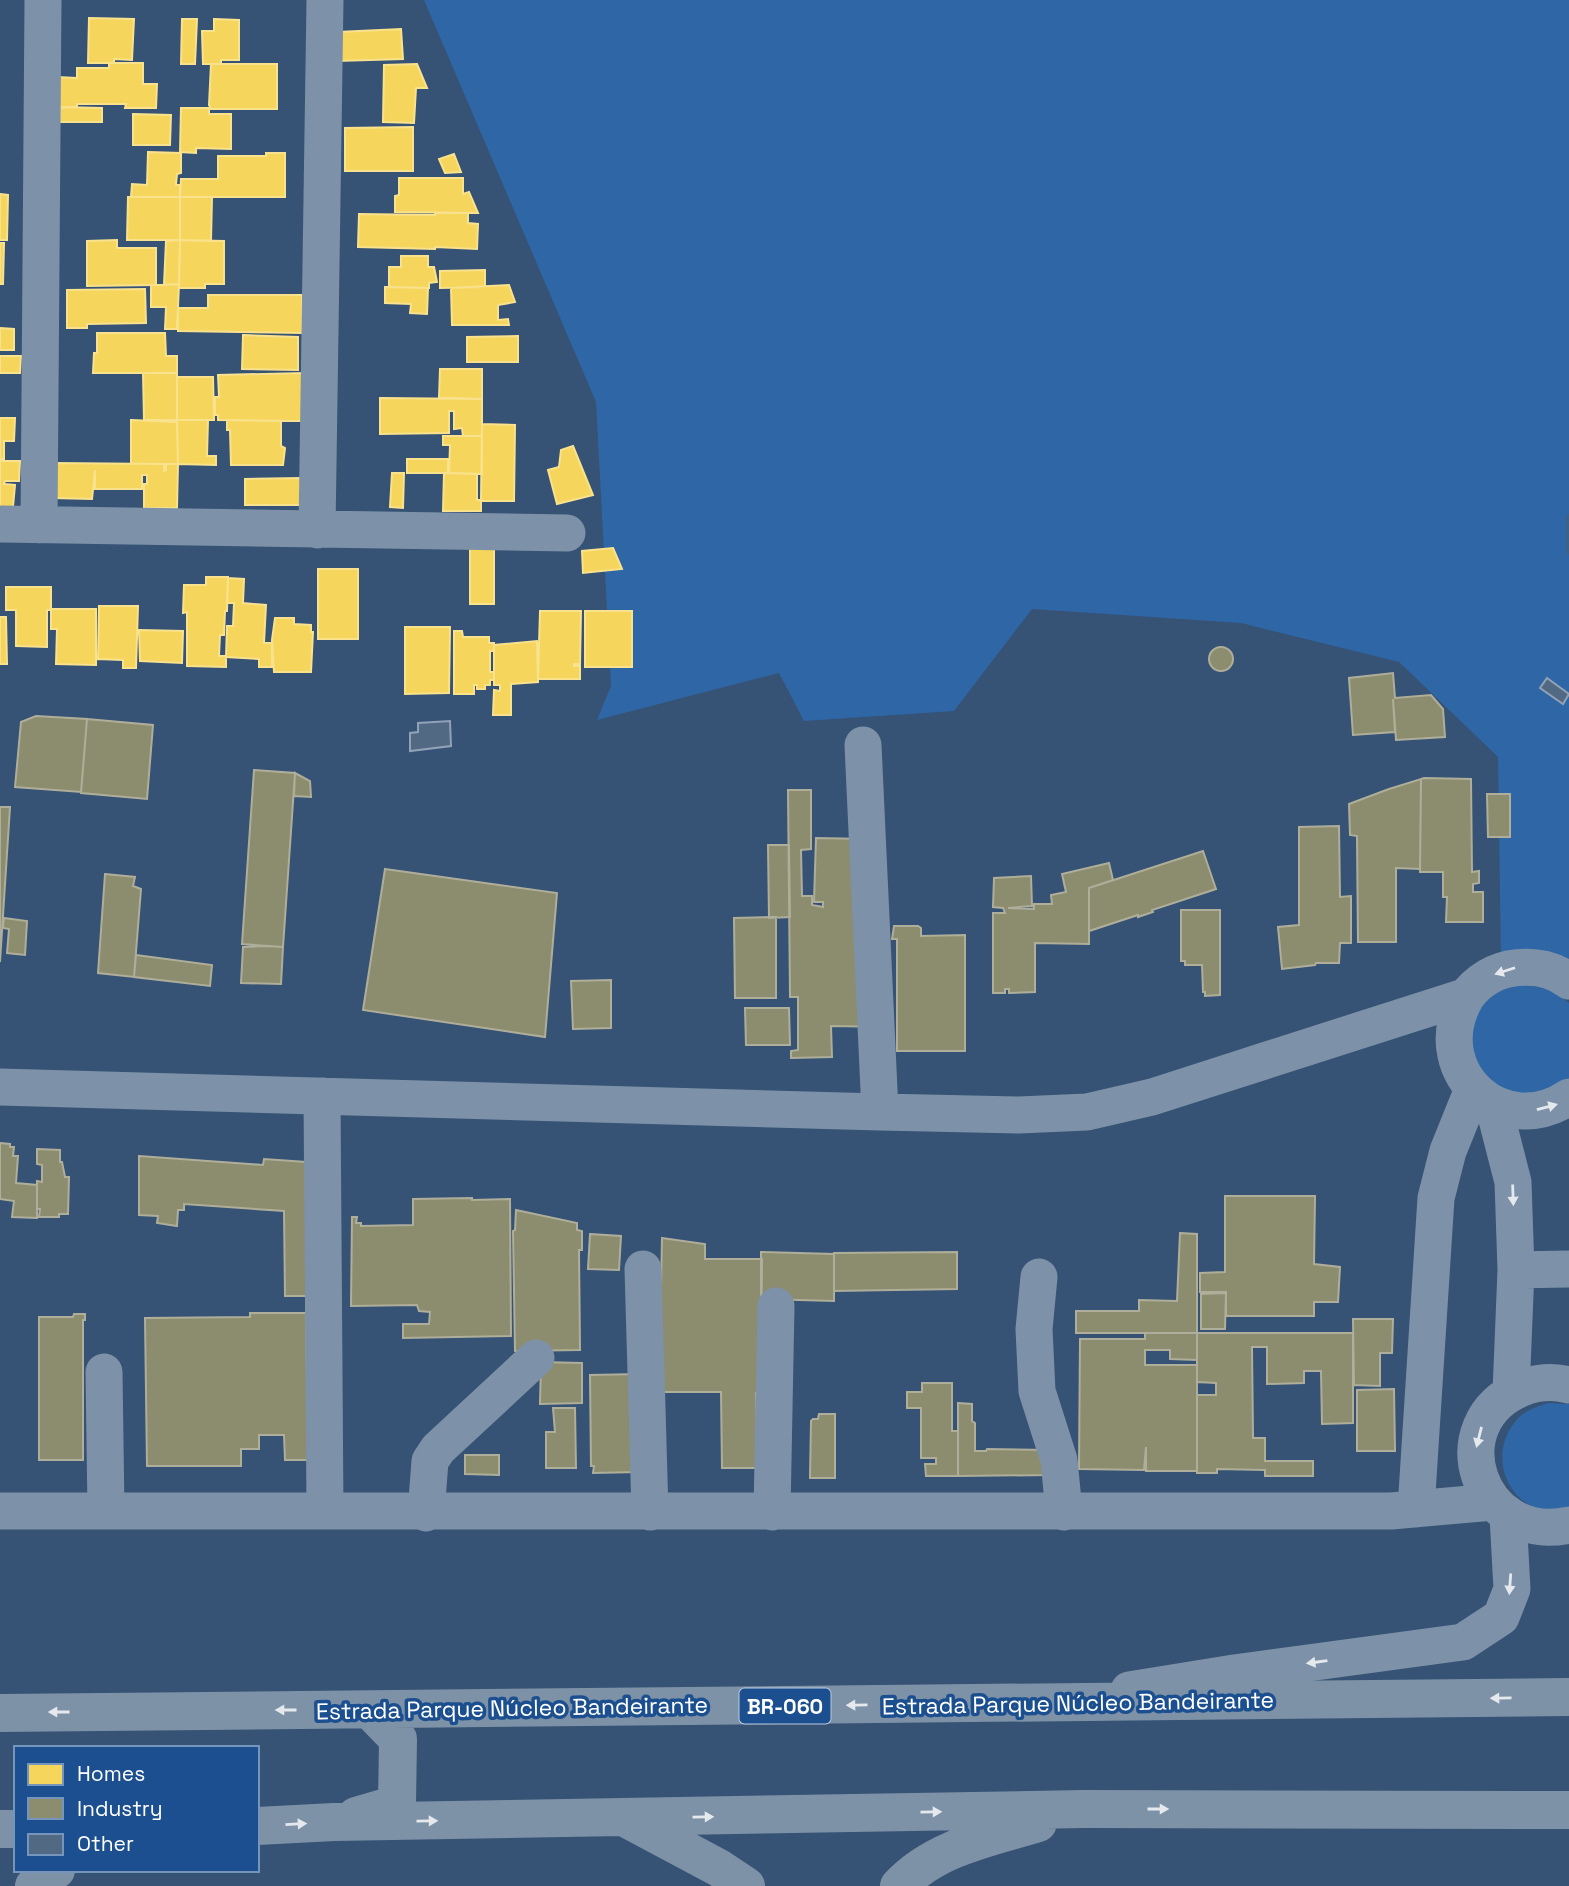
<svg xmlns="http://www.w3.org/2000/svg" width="1569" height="1886" font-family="'Space Grotesk',sans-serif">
<rect width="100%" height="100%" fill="#365274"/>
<path fill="#2f66a5" d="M424,0h1145v962l-68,2 -3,-207 -99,-95 -158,-39 -209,-14 -78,102 -150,10 -25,-48 -182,47 14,-34 -15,-284z
M1517,985c22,0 35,4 52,18v79l-22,15 -55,-8 -21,-32 2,-37 11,-17 15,-12z
M1548,1403l21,1v107c-9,1 -19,2 -27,0 -39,-12 -52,-59 -27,-89 8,-11 21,-15 33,-19z"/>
<path fill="#f6d55c" stroke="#f9e28d" stroke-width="2" d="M89,18l45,1 -2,41 -18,-1v4h-26z
M182,19h15l-2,45h-14z
M214,19l25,1v40h-18v4h-18l-1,-33h12z
M401,29l2,30 -66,2 1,-29z
M109,63h34v21h14l-1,24h-31l1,-4h-49v3l-19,1v-31l19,1v-10h32z
M211,64h66v45h-66l-2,-4z
M417,64l10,24h-11l-2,35 -31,-1 1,-57z
M60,107l42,1v14h-42z
M181,108h28v6h22v35l-35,-1v5l-16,-1z
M133,114l38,1 -1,30h-37z
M413,127v44h-68v-43z
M148,152l33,1v20l-4,1 -1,11h4v12h-49l1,-13 15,1z
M266,153h19v44h-105l1,-18h37v-23h48z
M454,154l7,18 -16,1 -6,-14z
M399,178h64v16l6,-2 9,21 -83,-1v-16l4,-1z
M0,194l8,1 -1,45h-7z
M128,197h52v43h-53z
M180,197h32l-1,44 -31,-1z
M435,213h33v10l10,1 -1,25 -42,-2v2l-77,-2 1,-33 76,1z
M117,240v8h39v37l-69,1v-45z
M180,240l44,1v43h-19v4h-26z
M180,240l-1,44 -15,1 2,-44z
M0,243h4l-1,41h-3z
M401,256h27v11h6l3,15 -8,1v5l-40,-1v-20h12z
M485,270v17l-45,1v-17z
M179,284l-2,45h-12l1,-22h-15v-22z
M509,285l6,17 -17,3v15l10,-1 1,6h-57l-1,-37z
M385,287l43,1 -1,26 -17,-1 1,-9 -26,-1z
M145,289l1,34 -59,1v4h-20v-38z
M208,295h94v38l-124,-2v-23h30z
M0,328l14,1v21h-14z
M97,333h68l1,23h11v17h-84l1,-20h3z
M243,335l55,2v33l-56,-1z
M518,336v26h-51v-25z
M0,356h21l-1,17h-20z
M440,369h42v30l-43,-1z
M143,373h34v47h-33z
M304,373l-1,48 -85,-1v-5h-3v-18h4l-1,-22z
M177,377h36l1,43h-37z
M380,398l102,1v37h-19l-1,-8 -8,1v-18h-5v22l-69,1z
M0,418h15l-1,23h-10v18h-4z
M131,420l46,2 1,42h-47z
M177,420h31l-1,36h9v9l-38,-1z
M227,420l54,1v25l4,2 -2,17h-52l-1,-35h-3z
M482,424l33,1 -1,76h-33z
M443,436h39v38l-33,-1 1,-28h-7z
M573,446l20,49 -36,9 -9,-34 11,-3 2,-17z
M407,459h41v14h-41z
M0,461h20l-1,20h-14l-1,3 11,1 -2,22h-13z
M52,463l112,1v7l2,-1v-6h12l-1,44h-33v-24h3v-9h-5v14h-47v-19l-3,29 -40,-1z
M392,473h12l-1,35 -13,-1z
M444,473l33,1v26h4v11h-38z
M301,478v27h-56v-26z
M613,548l9,21 -39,4 -1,-22z
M470,549h24v55h-24z
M318,569h40v70h-40z
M206,577h22l-1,34h-2l-1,24h-4l-1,21h7v11l-39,-1v-54l-4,1 1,-28h22z
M228,578l16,1 -1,24 23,2 -2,38h8v24h-13v-8l-33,-2 1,-31h6l1,-23h-7z
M6,587h45v23h-4v37l-31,-1v-36h-10z
M99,606h39l-2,62h-13v-8l-25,-1z
M51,609h45v56l-40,-1 1,-35h-6z
M540,611h41l-1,53h-6v2h6v13h-42z
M585,611h47v56h-47z
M0,617h6l1,47h-7z
M275,618h19v6l17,1v7h2l-2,40h-37l-2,-32z
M405,627h45l-1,66 -44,1z
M139,630l44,1 -1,32 -42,-2z
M454,631h8l1,6h26v6h5v8h-4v21h4v8h-4v5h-5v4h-8v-4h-3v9h-20z
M537,641l1,41 -27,2v31h-18l1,-25 6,1v-6h-6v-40z"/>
<path fill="#8c8c6e" stroke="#aeae9a" stroke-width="2" d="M1209 659a12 12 0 1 1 24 0a12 12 0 1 1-24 0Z
M1393,673l2,25 36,-3 12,14 2,28 -49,3 -3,-41 2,33 -42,3 -4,-57z
M36,716l51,3 -6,73 -66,-5 6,-65z
M87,719l66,6 -6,74 -66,-6z
M254,770l41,3 -12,174 -41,-3z
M295,773l15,8 1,16 -17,-1z
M1424,778l47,1 1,93 7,-1v12l-6,1v8h10v30h-37l1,-25h-4v-25h-23l1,-93z
M1421,779l-1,90 -24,-1v74h-38l-1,-106 -7,-1 -1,-31 40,-15z
M788,790h23v59l-10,1 1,46h10v9l11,2v-5h-9l2,-64 52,1 20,188 -57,-1 1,31 -41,1v-7l7,-1v-53h-8z
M1487,794h23v43h-22z
M0,807h10l-10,155z
M1339,826l1,71 11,-1v47h-11l-1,20h-23l-1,2 -33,4 -4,-42 21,-2v-98z
M768,845h21l1,72 -21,1z
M1203,851l13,38 -64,21 1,2 -15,5v-2l-49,16v-43z
M1109,863l4,17 -24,8v56l-54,-1v49l-26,1v-4h-4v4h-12v-80h12l-2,-5 -10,-1 1,-29 37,-2 1,30 -24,2 26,1v-5h18l-1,-9 15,-3 -4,-18z
M385,869l172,24 -12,144 -182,-27z
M105,874l30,3 -2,9 8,3 -7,88 -36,-4z
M1181,910h39v85l-15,1v-4h-2l-1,-27h-17v-4h-4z
M776,917v81h-41l-1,-80z
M4,918l23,3 -2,34 -18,-2 2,-24 -6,-1z
M894,926h24l3,2v8l44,-1v116h-68v-112h-5z
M265,946l18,1 -2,37 -40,-1 2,-36z
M136,955l76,10 -2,21 -76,-9z
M611,980v48l-38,1 -2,-48z
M745,1008h44l1,37h-44z
M0,1143l10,1v3h4l-1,9h5l-2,27 21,2v33l-25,-1 2,-16 -14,-2z
M37,1149l23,1v12h2l3,15h4l-1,37h-9v3h-20l1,-8h-3v-28l5,1v-17l-5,-1z
M139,1156l124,9 1,-6 42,3v134h-21l-1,-85 -100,-7v6h-6l-1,16 -20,-3 1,-7 -19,-1z
M1225,1196h90l-1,68 26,3 -2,35h-24v14h-88v-24h-26v-19l25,-1z
M472,1198v2l38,-1 1,137 -108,2v-14h26l1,-12 -11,-1 -2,-6 -66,1 1,-89h5l-1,6h5v3l52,-1v-26z
M516,1210l61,13v7l5,1v19h-3l1,100 -65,1 -2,-120 2,-1z
M1180,1233l17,1v99h-121v-22h63v-11l38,1z
M590,1234l31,2 -2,34 -31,-1z
M662,1238l43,6v15h57l-1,134h-5l2,75h-36l-1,-76h-62z
M761,1252l73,2v47l-73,-2z
M957,1252v37l-123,2v-38z
M1226,1293l-1,36h-24v-35z
M250,1313h56l2,147h-23l-1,-25h-25v14h-18v17h-94l-2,-148 105,-1z
M74,1314h11v6h-2v140h-44v-143h34z
M1353,1319h40l-1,34h-12v33l-26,-1z
M1145,1333h52v27l-27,-1v-9h-25v15h52v106h-51v-24l-2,23 -65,-1 1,-130h65z
M1197,1333h156v90l-31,1 -1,-53h-17v12l-37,1v-37h-15l1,91h12v23h48v15h-48v-6l-48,-1v4h-20v-78h19v-12l-19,-1z
M541,1362l41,1v40l-42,1z
M640,1374l-2,98 -45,1 1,-7h-3l-1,-91z
M922,1383h30v48h6v45h-32l-1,-12h11v-6h-15v-50h-14v-16h15z
M1394,1389l1,62h-38v-61z
M958,1403l14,1v17l3,2v28h11l1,-2 63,1 1,25 -93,1z
M553,1408h22l1,60h-30v-36h9z
M819,1414h16v64h-25l1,-57 2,-2h5z
M465,1455h34v20l-34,-1z"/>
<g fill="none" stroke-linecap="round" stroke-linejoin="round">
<path stroke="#3b618d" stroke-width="7" d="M1569,517v34"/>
</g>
<path fill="#526984" stroke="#92a2b6" stroke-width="2" d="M1547,678l22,16 -6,10 -23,-16z
M450,721l1,25 -41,5v-18l8,-1v-9z"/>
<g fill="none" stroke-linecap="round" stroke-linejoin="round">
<path stroke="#7d92a8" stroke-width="37" d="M0,524l567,9
M39,525l4,-525
M317,530l8,-530
M863,745l17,367
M1569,981c-17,-13 -39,-16 -61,-12 -18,4 -37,17 -45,34 -35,71 41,138 106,94
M0,1087l880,25 139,3 68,-3 65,-15 315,-101
M322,1096l3,415
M1493,1104l20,78 3,88 -5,122
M643,1269l7,243
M1516,1270l53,-1
M1039,1277l-5,52 3,62 22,69 5,52
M104,1372l2,139
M1569,1385c-16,-4 -32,-3 -47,3 -84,34 -44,157 47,137
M1416,1509l20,-311 12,-47 25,-62
M0,1511h1391l102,-9
M772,1512l4,-206
M426,1513l4,-52 8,-12 98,-91
M1129,1690l105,-17 229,-31 38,-25 11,-28 -4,-73"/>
<path stroke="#7e92a7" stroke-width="38" d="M0,1713l1569,-16
M356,1816l41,-12 1,-65 -28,-29
M629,1820l90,48 27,18
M257,1826l77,-4 750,-13 485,1
M0,1829h16
M34,1886l22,-16
M899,1886c37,-39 90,-48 139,-63"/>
</g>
<defs><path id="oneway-solid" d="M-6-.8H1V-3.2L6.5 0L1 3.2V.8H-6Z" transform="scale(1.75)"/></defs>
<g fill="#e5e9ee">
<use href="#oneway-solid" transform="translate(1505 971) rotate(162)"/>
<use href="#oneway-solid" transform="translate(1547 1107) rotate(-15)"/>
<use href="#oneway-solid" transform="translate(1513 1195) rotate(88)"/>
<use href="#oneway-solid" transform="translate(1479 1437) rotate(104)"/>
<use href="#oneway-solid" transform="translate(1510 1584) rotate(94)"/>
<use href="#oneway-solid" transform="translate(1317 1662) rotate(172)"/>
</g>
<g fill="#e5e9ed">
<use href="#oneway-solid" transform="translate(1501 1698) rotate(179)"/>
<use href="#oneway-solid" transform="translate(857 1705) rotate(179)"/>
<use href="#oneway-solid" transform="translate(286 1710) rotate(180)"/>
<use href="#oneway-solid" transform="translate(59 1712) rotate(180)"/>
<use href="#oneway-solid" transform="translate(1158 1809)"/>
<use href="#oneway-solid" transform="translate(931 1812) rotate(-1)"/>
<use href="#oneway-solid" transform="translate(703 1817) rotate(-1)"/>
<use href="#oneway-solid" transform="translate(427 1821) rotate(-1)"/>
<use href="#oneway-solid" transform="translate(296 1824) rotate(-3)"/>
</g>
<g text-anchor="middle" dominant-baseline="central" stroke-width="7" stroke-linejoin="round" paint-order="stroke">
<rect fill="#1b4f8f" stroke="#bbcadd" stroke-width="2" x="739.5" y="1688.5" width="91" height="35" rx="5"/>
<g font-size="21" font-weight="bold" fill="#fff">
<text x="785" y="1706">BR-060</text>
</g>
<g font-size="23" fill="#fff" stroke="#1b4f8f">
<text transform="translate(1078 1703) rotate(-1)">Estrada Parque Núcleo Bandeirante</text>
<text transform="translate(512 1708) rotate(-1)">Estrada Parque Núcleo Bandeirante</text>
</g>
</g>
<rect x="14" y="1746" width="245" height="126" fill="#1b4f8f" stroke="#7695bc" stroke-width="2"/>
<rect x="28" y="1764" width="35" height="21" fill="#f6d55c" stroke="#7695bc" stroke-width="2"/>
<text x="77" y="1781" font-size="21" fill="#ffffff">Homes</text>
<rect x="28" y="1798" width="35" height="21" fill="#8c8c6e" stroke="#7695bc" stroke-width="2"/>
<text x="77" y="1816" font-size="21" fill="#ffffff">Industry</text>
<rect x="28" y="1834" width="35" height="21" fill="#526984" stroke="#7695bc" stroke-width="2"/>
<text x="77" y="1851" font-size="21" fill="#ffffff">Other</text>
</svg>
